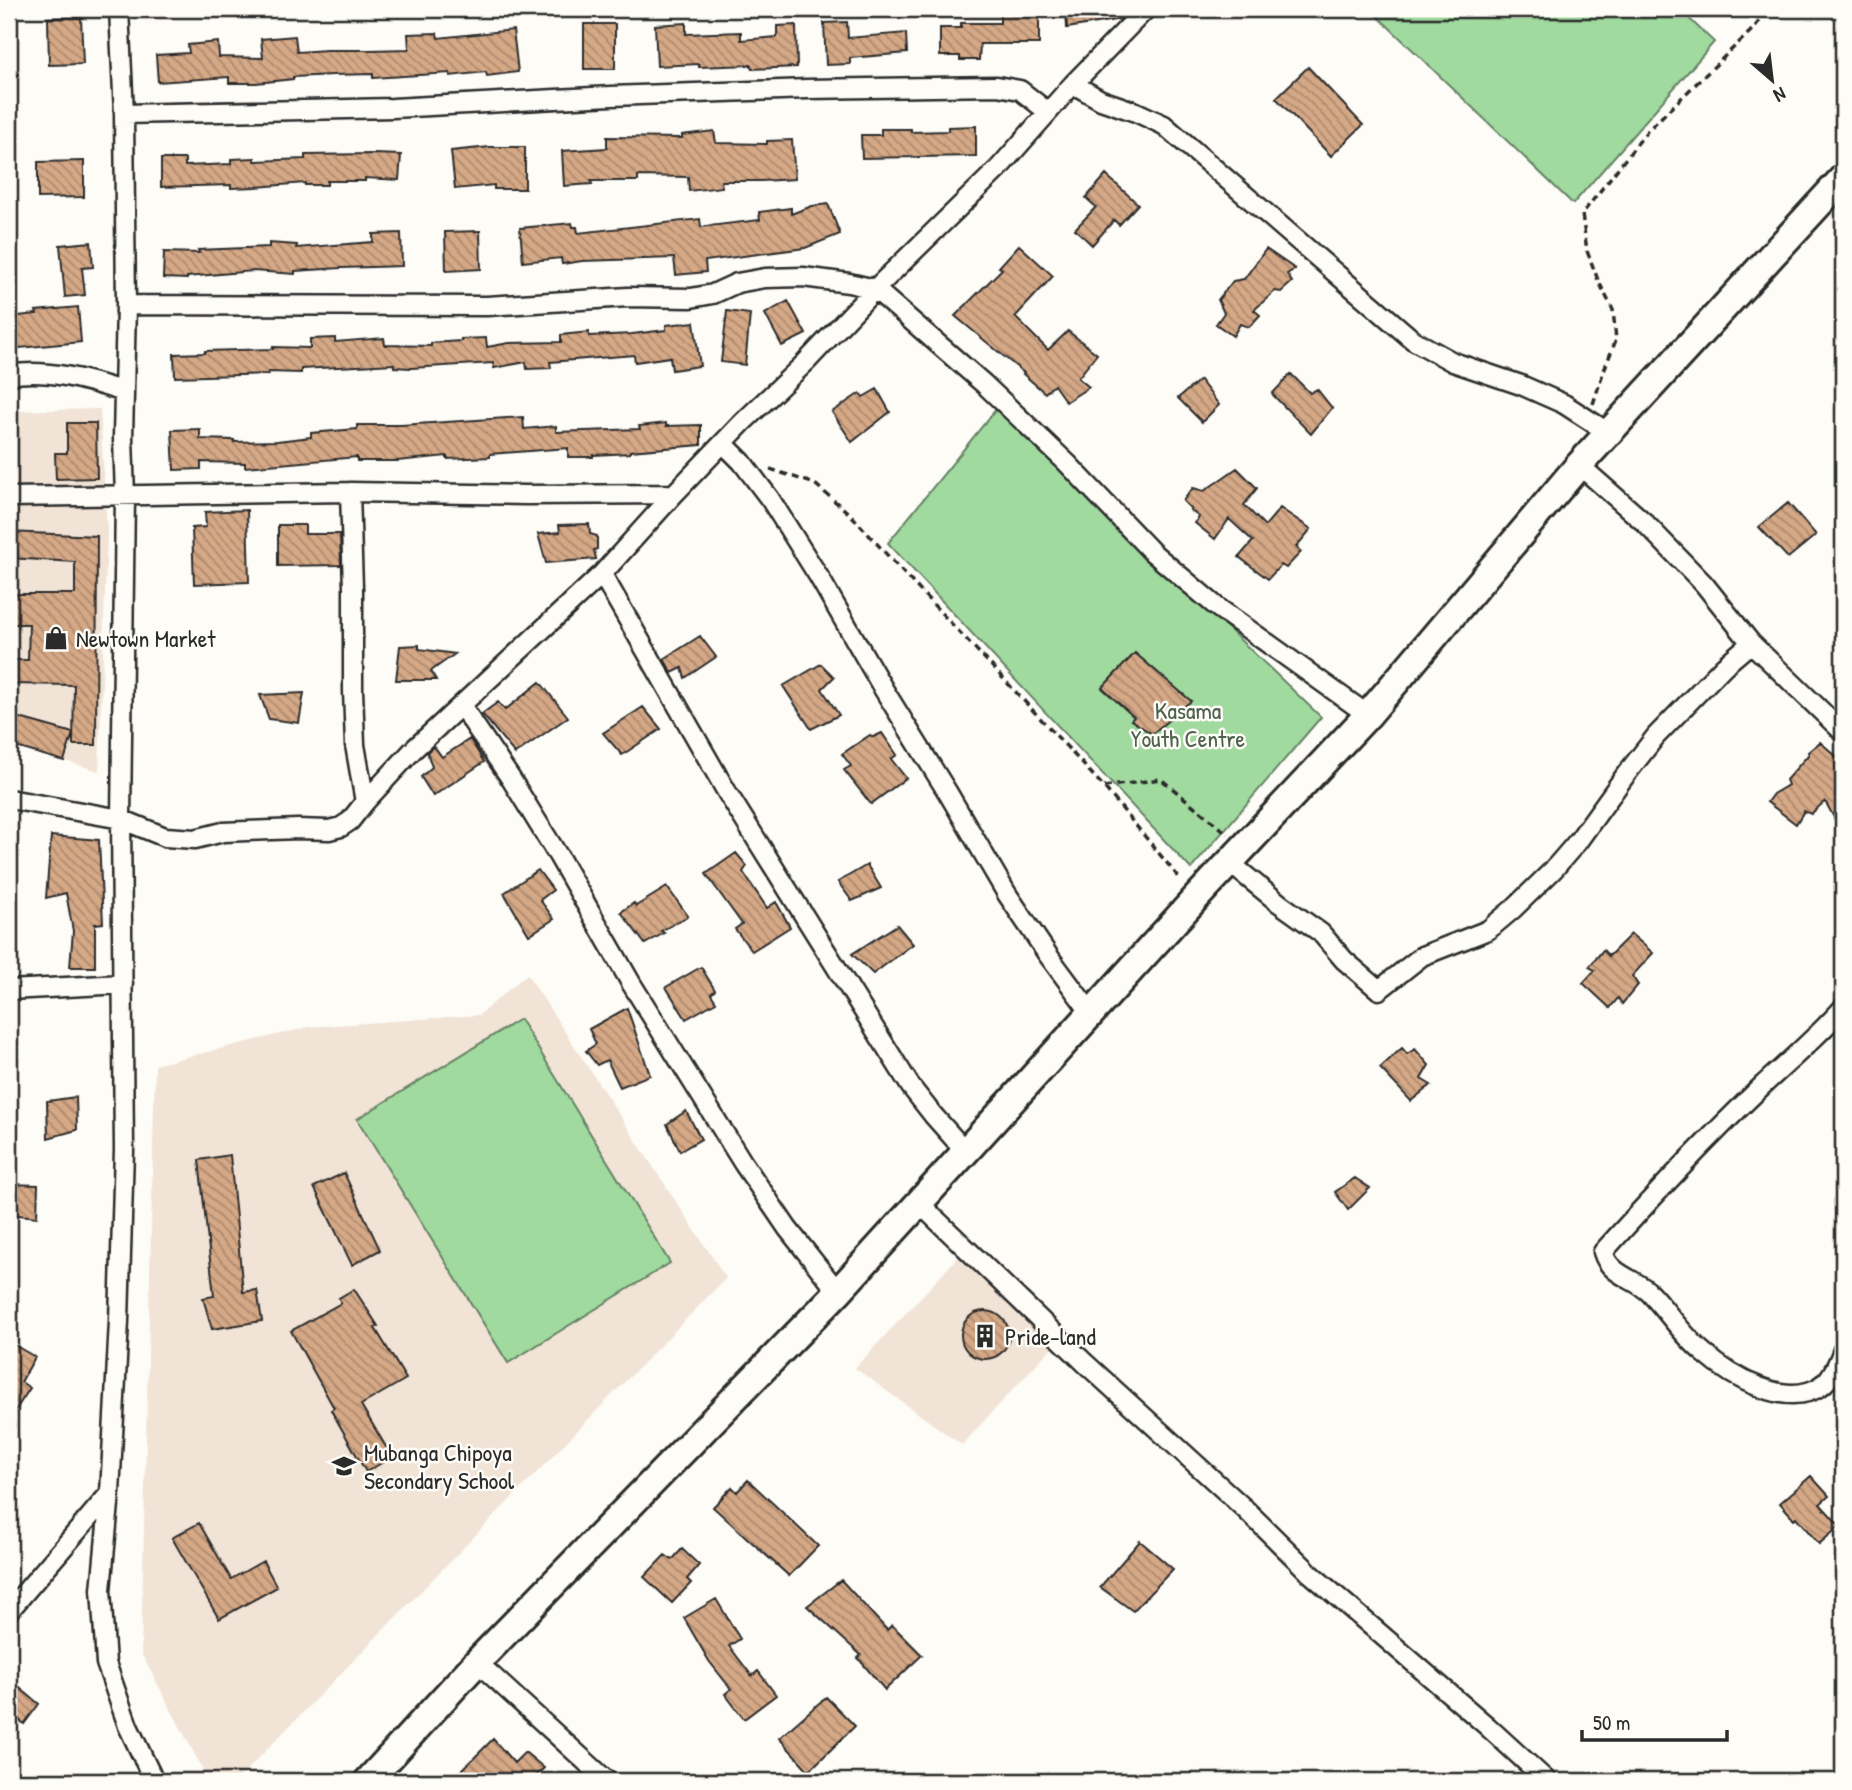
<svg xmlns="http://www.w3.org/2000/svg" width="1852" height="1790" font-family="'Patrick Hand',sans-serif">
<defs>
<pattern id="building-back-hatch" width="6" height="6" patternUnits="userSpaceOnUse" patternTransform="scale(1.75)"><rect width="6" height="6" fill="#d5a886"/><path d="M-1 5l2 2M0 0l6 6M5-1l2 2" fill="none" stroke="#ad896e"/></pattern>
</defs>
<rect width="100%" height="100%" fill="#fdfcf7"/>
<filter id="ink" filterUnits="userSpaceOnUse"><feTurbulence type="fractalNoise" baseFrequency=".0143" numOctaves="2"/><feDisplacementMap in="SourceGraphic" scale="14" xChannelSelector="R" yChannelSelector="G"/><feConvolveMatrix kernelMatrix="1 2 1 2 8 2 1 2 1" color-interpolation-filters="sRGB"/></filter>
<g filter="url(#ink)">
<path fill="#f1e3d5" d="M100,409l7,123 -8,239 -90,-27v-333z
M527,974l199,304 -490,503h-27l-68,-128 14,-588 154,-38 170,-12z
M960,1255l92,92 -90,98 -107,-77z"/>
<path fill="#a0da9f" stroke="#668265" stroke-width="2" d="M1370,9h309l35,33 -141,162z
M997,408l324,309 -130,152 -303,-326z
M520,1019l150,244 -162,100 -151,-244z"/>
<path fill="url(#building-back-hatch)" stroke="#2b2b2b" stroke-width="2" d="M1000,9h23v6l16,1v28h-59l-1,16h-19v-4h-20v-28h21v-5h39z
M1066,9h63l1,1 -9,9 -54,9z
M81,17l2,47 -34,1 -1,-47z
M847,22l1,16 58,-5 1,20 -57,5v6l-24,1 -2,-42z
M686,23v11l55,-2v8l36,-3v-11l19,-1 1,42 -45,2 -1,-4 -52,2v-3l-42,2 -2,-41z
M584,24h31v45h-31z
M513,30l5,42 -31,4 -1,-4 -36,4v-3l-77,5v-4l-40,1 -40,2v2l-37,4h-27v-6l-71,5 -2,-27 33,-2 -1,-8 30,-3 1,15 44,1 -2,-19 34,-3 2,16 30,-2h42l40,-1 -1,-15 29,-1 1,5z
M1308,67l55,58 -32,31 -55,-58z
M976,126v30l-114,2 -1,-23h20v-6h30v3l37,-1v-4z
M714,131l2,12 51,1v-3l25,-1 3,39 -34,2h-40l1,6 -33,4 -1,-14 -50,-1v5h-47l1,3 -28,2 -2,-35 45,-3v-11l75,1v-3z
M490,147h35v42h-31v-4l-39,4 -4,-38z
M373,154l28,1 -2,25 -34,-2v3h-38v4h-22v-2l-49,4 -25,1v-3l-70,2v-28h24v7l46,-2v-5l24,-1v3l50,-2v-4z
M84,161v36l-46,1v-36z
M1106,175l32,29 -19,21 -5,-5 -22,25 -17,-16 21,-22 -10,-9z
M828,204l12,30 -35,14 -100,13 1,11 -30,3 -2,-17 -92,3 -20,3 -1,-6 -38,4 -3,-34 52,-5 1,4h4l1,6 122,-14 1,8 59,-7 -1,-8 32,-4v6l21,-8z
M480,231l1,38 -35,2 -1,-39z
M401,233l1,33 -61,2 -46,3v3l-42,-3 -66,6v2l-24,-1 1,-26 35,1 -1,-3 71,-3v-4l28,2 -1,3 77,-6v-8z
M91,242l2,25 -11,1 3,27 -20,2 -5,-52z
M1019,245l34,31 -38,41 33,33 20,-19 29,23 -19,24 11,9 -23,15 -12,-17 -9,8 -22,-19 1,-1 -69,-57 47,-47 -3,-2z
M1266,249l29,20 -8,5 5,8 -11,10 -6,-1 -21,19 6,5 -11,12 -9,-3 -7,12 -17,-12 8,-11 -6,-13 15,-19 11,-2z
M788,301l18,33 -24,12 -17,-32z
M78,307l3,35 -72,7v-32l28,-3 -1,-3z
M727,311l23,3 -5,51 -24,-3z
M694,322l6,44 -28,4 -2,-13 -35,5 -1,-7 -84,7 1,6 -24,1 -1,-7 -32,6 -1,-5 -82,5 -17,-1v-3l-93,5v4l-33,-1v2l-93,3 -1,-23 31,-1v-2l68,-2v-2l37,1v-9l25,-1v4l49,-4 1,7 46,1v-3l30,-2v-2l25,-1 1,9 22,-4 52,-1v-7l28,-3v4l43,-2 34,-4v-5z
M1291,374l19,19 7,-4 15,19 -21,26 -39,-40z
M1200,380l19,25 -17,17 -24,-24z
M877,389l13,23 -38,30 -20,-30 28,-19 3,4z
M523,417l1,12 32,-3v6l84,-3 -1,-3 27,-3v3l35,-1v20l-71,6v2l-37,2v2h-25v-9l-78,6v3l-43,2v-3l-50,5h-40v-4l-112,10v-4l-44,-1v7l-27,1 -2,-40 28,-1v10l34,1v2l43,-1 34,-4v-4l46,-4v-4h44z
M67,423h29l1,55 -41,1 -1,-26h12z
M1237,468l20,20 -13,17 21,21 15,-18 31,21 -15,18 5,5 -15,16 -5,-3 -13,14 -29,-22 14,-16 -24,-22 -14,20 -20,-16 4,-6 -9,-7 1,-1 -8,-8 10,-13 11,3z
M1788,503l28,32 -28,23 -29,-31z
M247,510l2,72 -55,2 -2,-56 14,-1 -1,-15z
M589,524l1,10 7,2v13l-3,1 2,9 -50,4 -8,-29 22,-2 -1,-7z
M278,525h27v9h35l1,31 -63,1z
M9,532l88,4 -1,209h-23l1,-60 -65,-1v-24h19l1,-36h-20v-30h66v-32l-66,-4z
M700,636l16,21 -31,21 -3,-10 -10,5 -8,-14z
M419,645v4l36,5 -24,17 5,9h-40l4,-34z
M1135,653l56,48 -39,33 -21,-14 3,-3 -32,-29z
M821,664l13,13 -12,12 17,26 -28,14 -28,-43z
M540,682l28,35 -53,37 -33,-40 16,-12 7,8z
M304,693l-5,30 -30,-4 -9,-24z
M643,707l18,22 -39,26 -19,-22z
M9,715l64,18 -9,28 -55,-16z
M882,733l15,22 -6,4 15,19 -35,26 -27,-34 7,-4 -9,-12 28,-19 3,2z
M470,739l14,23 -51,34 -12,-19 11,-10 -5,-15 7,-6 8,11z
M1820,742l23,20v72l-18,-33 -14,13 -7,-3 -8,13 -29,-22 6,-8 15,-9 -2,-5 23,-26 -1,-2z
M51,836l48,4 4,83 -8,1v43h-25l3,-36 -7,-38 -20,5z
M736,853l11,13 -4,6 24,36 9,-6 14,25 -38,24 -17,-22 7,-5 -36,-50z
M867,865l14,23 -29,13 -14,-19z
M538,870l15,20 -13,10 14,19 -25,16 -25,-42z
M667,887l21,29 -27,15 3,2 -19,11 -24,-32 13,-9 2,3z
M897,925l16,19 -40,30 -21,-20z
M1631,934l22,19 -21,23 6,9 -16,19 -4,-6 -8,10 -27,-25 12,-13 -6,-3 14,-17 6,6z
M701,967l14,23 -4,4 5,8 -30,17 -20,-32z
M627,1008l23,67 -30,12 -13,-27 -10,5 -11,-14 10,-7 -7,-15z
M1402,1048l5,6 8,-5 14,16 -8,14 10,6 -20,16 -31,-33z
M76,1097l1,33 -29,8 -1,-37z
M686,1111l15,28 -21,12 -13,-27z
M230,1155l13,137 14,-2 5,31 -50,8 -9,-31 11,-2 -15,-136z
M344,1173l36,77 -28,15 -38,-78z
M1355,1178l15,10 -22,22 -13,-18z
M9,1184l29,1 -1,32 -28,-3z
M354,1289l24,37 -3,2 31,51 -45,26 31,52 -26,15 -35,-62 3,-2 -43,-77 50,-28 -2,-5z
M961 1335a24 24 0 1 1 48 0a24 24 0 1 1-48 0Z
M9,1342l26,15 -14,25 9,6 -21,32z
M1811,1476l18,20 -9,8 20,22 -21,18 -23,-27 -2,2 -14,-16z
M748,1480l70,66 -29,30 -76,-69 19,-20 5,5z
M199,1523l32,56 32,-18 14,26 -58,32 -47,-81z
M1140,1541l33,28 -40,42 -33,-24z
M682,1549l17,16 -12,14 4,4 -19,20 -28,-26 21,-22 7,5z
M841,1580l46,50 5,-5 30,30 -37,35 -27,-32 3,-3 -54,-49z
M716,1599l24,40 -11,7 23,30 6,-5 18,24 -32,24 -19,-25 6,-5 -22,-28 -25,-43z
M9,1679l30,25 -15,20 -15,-13z
M826,1697l29,29 -46,45 -30,-33z
M493,1739l21,24 11,-11 19,16 -13,13h-80z"/>
<g fill="none" stroke-linecap="round" stroke-linejoin="round">
<g stroke="#2b2b2b" stroke-width="23">
<path id="minor" d="M119,9l5,105 2,191 -3,133 2,58 -4,323 3,331 -5,171 -9,172 -9,97 5,73 22,63 26,55
M1073,84l28,16 35,12 28,13 249,215 40,22 68,23 43,19 45,29
M124,114l269,-6 218,-12 196,-7 190,-3 23,4 28,22
M126,305l361,1 141,-9 63,1 22,-4 24,-11 28,-5 38,-1 46,6 26,6 109,95 83,79 85,89 65,55 151,108
M9,375c38,-7 79,5 115,17
M723,443l19,19 28,37 49,78 65,113 64,103 59,101 41,61 43,58
M1579,465l66,58 59,61 47,59 92,89
M350,492l3,96v102l2,55 10,57
M9,497l341,-5 176,3 148,-1 68,-71 64,-61 69,-73 123,-120 75,-85 73,-75
M602,574l126,220 183,293 22,28 32,36
M461,705l50,74 48,78 72,126 112,180 45,66 50,63
M9,799l112,20 44,18 30,2 28,-7 75,-3 31,1 12,-3 9,-6 15,-19 49,-53 188,-175 72,-80
M1230,863l49,40 42,30 23,27 35,30 43,-34 66,-26 25,-21 40,-39 25,-29 49,-68 29,-37 68,-70 27,-23
M9,990l114,-6
M1843,1008c-25,28 -53,52 -81,78 -55,53 -108,109 -159,166 7,24 32,26 47,41 19,20 33,43 54,60 27,24 82,56 117,33 10,-7 18,-25 22,-36
M918,1202l167,161 160,146 66,65 176,152 60,55
M9,1611l101,-118
M477,1662l130,119"/>
</g>
<g stroke="#2b2b2b" stroke-width="32">
<path id="primary" d="M368,1781l109,-119 361,-370 358,-394 172,-183 211,-250 264,-287"/>
</g>
<path stroke="#2b2b2b" stroke-width="3.5" stroke-dasharray="7 5" stroke-linecap="butt" d="M1593,404l11,-34 12,-30 -3,-30 -15,-30 -11,-29 -5,-37 66,-84 105,-101 16,-20
M770,469l45,15 37,32 56,62 79,83 117,126 77,93
M1104,787l57,-8 67,55"/>
<use href="#minor" stroke="#fdfcf7" stroke-width="18"/>
<use href="#primary" stroke="#fdfcf7" stroke-width="26"/>
</g>
</g>
<defs>
<g id="shop-bare" transform="scale(1.89)"><path d="M-5-2.5h2.3a2.7 3.5 0 0 1 5.4 0H5L5.5 6h-11ZM-1.5-2.5h3a1.5 2.3 0 0 0-3 0Z" fill="#2b2b2b" stroke="#fdfcf7" stroke-width="2.5" paint-order="stroke"/></g>
<g id="building-bare" transform="scale(1.89)"><path d="M-4-6H4V6H1V3H-1V6H-4ZM-2.5-4.3h1.7v1.8h-1.7ZM.8-4.3h1.7v1.8H.8ZM-2.5-1h1.7V.8h-1.7ZM.8-1h1.7V.8H.8Z" fill="#2b2b2b" stroke="#fdfcf7" stroke-width="2.5" paint-order="stroke"/></g>
<g id="school-bare" transform="scale(1.89)"><path d="M0-5L7-2L0 1L-7-2ZM-4 1L0 2.5L4 1V4Q0 6-4 4Z" fill="#2b2b2b" stroke="#fdfcf7" stroke-width="2.5" paint-order="stroke"/></g>
</defs>
<g fill-rule="evenodd">
<use href="#shop-bare" x="56" y="638"/>
<use href="#building-bare" x="985" y="1336"/>
<use href="#school-bare" x="344" y="1466"/>
</g>
<g text-anchor="middle" dominant-baseline="central" stroke-width="5" stroke-linejoin="round" paint-order="stroke">
<g font-size="24" fill="#2b2b2b" stroke="#fdfcf7" text-anchor="start">
<text x="76" y="638">Newtown Market</text>
<text x="1005" y="1336">Pride-land</text>
<text x="364" y="1452">Mubanga Chipoya<tspan x="364" dy="28">Secondary School</tspan></text>
</g>
<g font-size="24" fill="#4e604e" stroke="#fdfcf7">
<text x="1188" y="710">Kasama<tspan x="1188" dy="28">Youth Centre</tspan></text>
</g>
</g>
<rect width="1852" height="1790" fill="none" stroke="#fdfcf7" stroke-width="35"/>
<rect x="18" y="18" width="1817" height="1755" fill="none" stroke="#2b2b2b" stroke-width="2.5" filter="url(#ink)"/>
<g transform="translate(1772 80) rotate(152)" stroke="#fdfcf7" stroke-width="5" paint-order="stroke">
<path d="M0-5L12 26L0 18L-12 26Z" fill="#2b2b2b"/>
<text y="-10" font-size="19" font-weight="bold" text-anchor="middle" fill="#2b2b2b">N</text>
</g>
<path d="M1582 1730v10h145v-10" fill="none" stroke="#2b2b2b" stroke-width="3.5"/>
<text x="1593" y="1730" font-size="21" fill="#2b2b2b" stroke="#fdfcf7" stroke-width="5" paint-order="stroke">50 m</text>
</svg>
